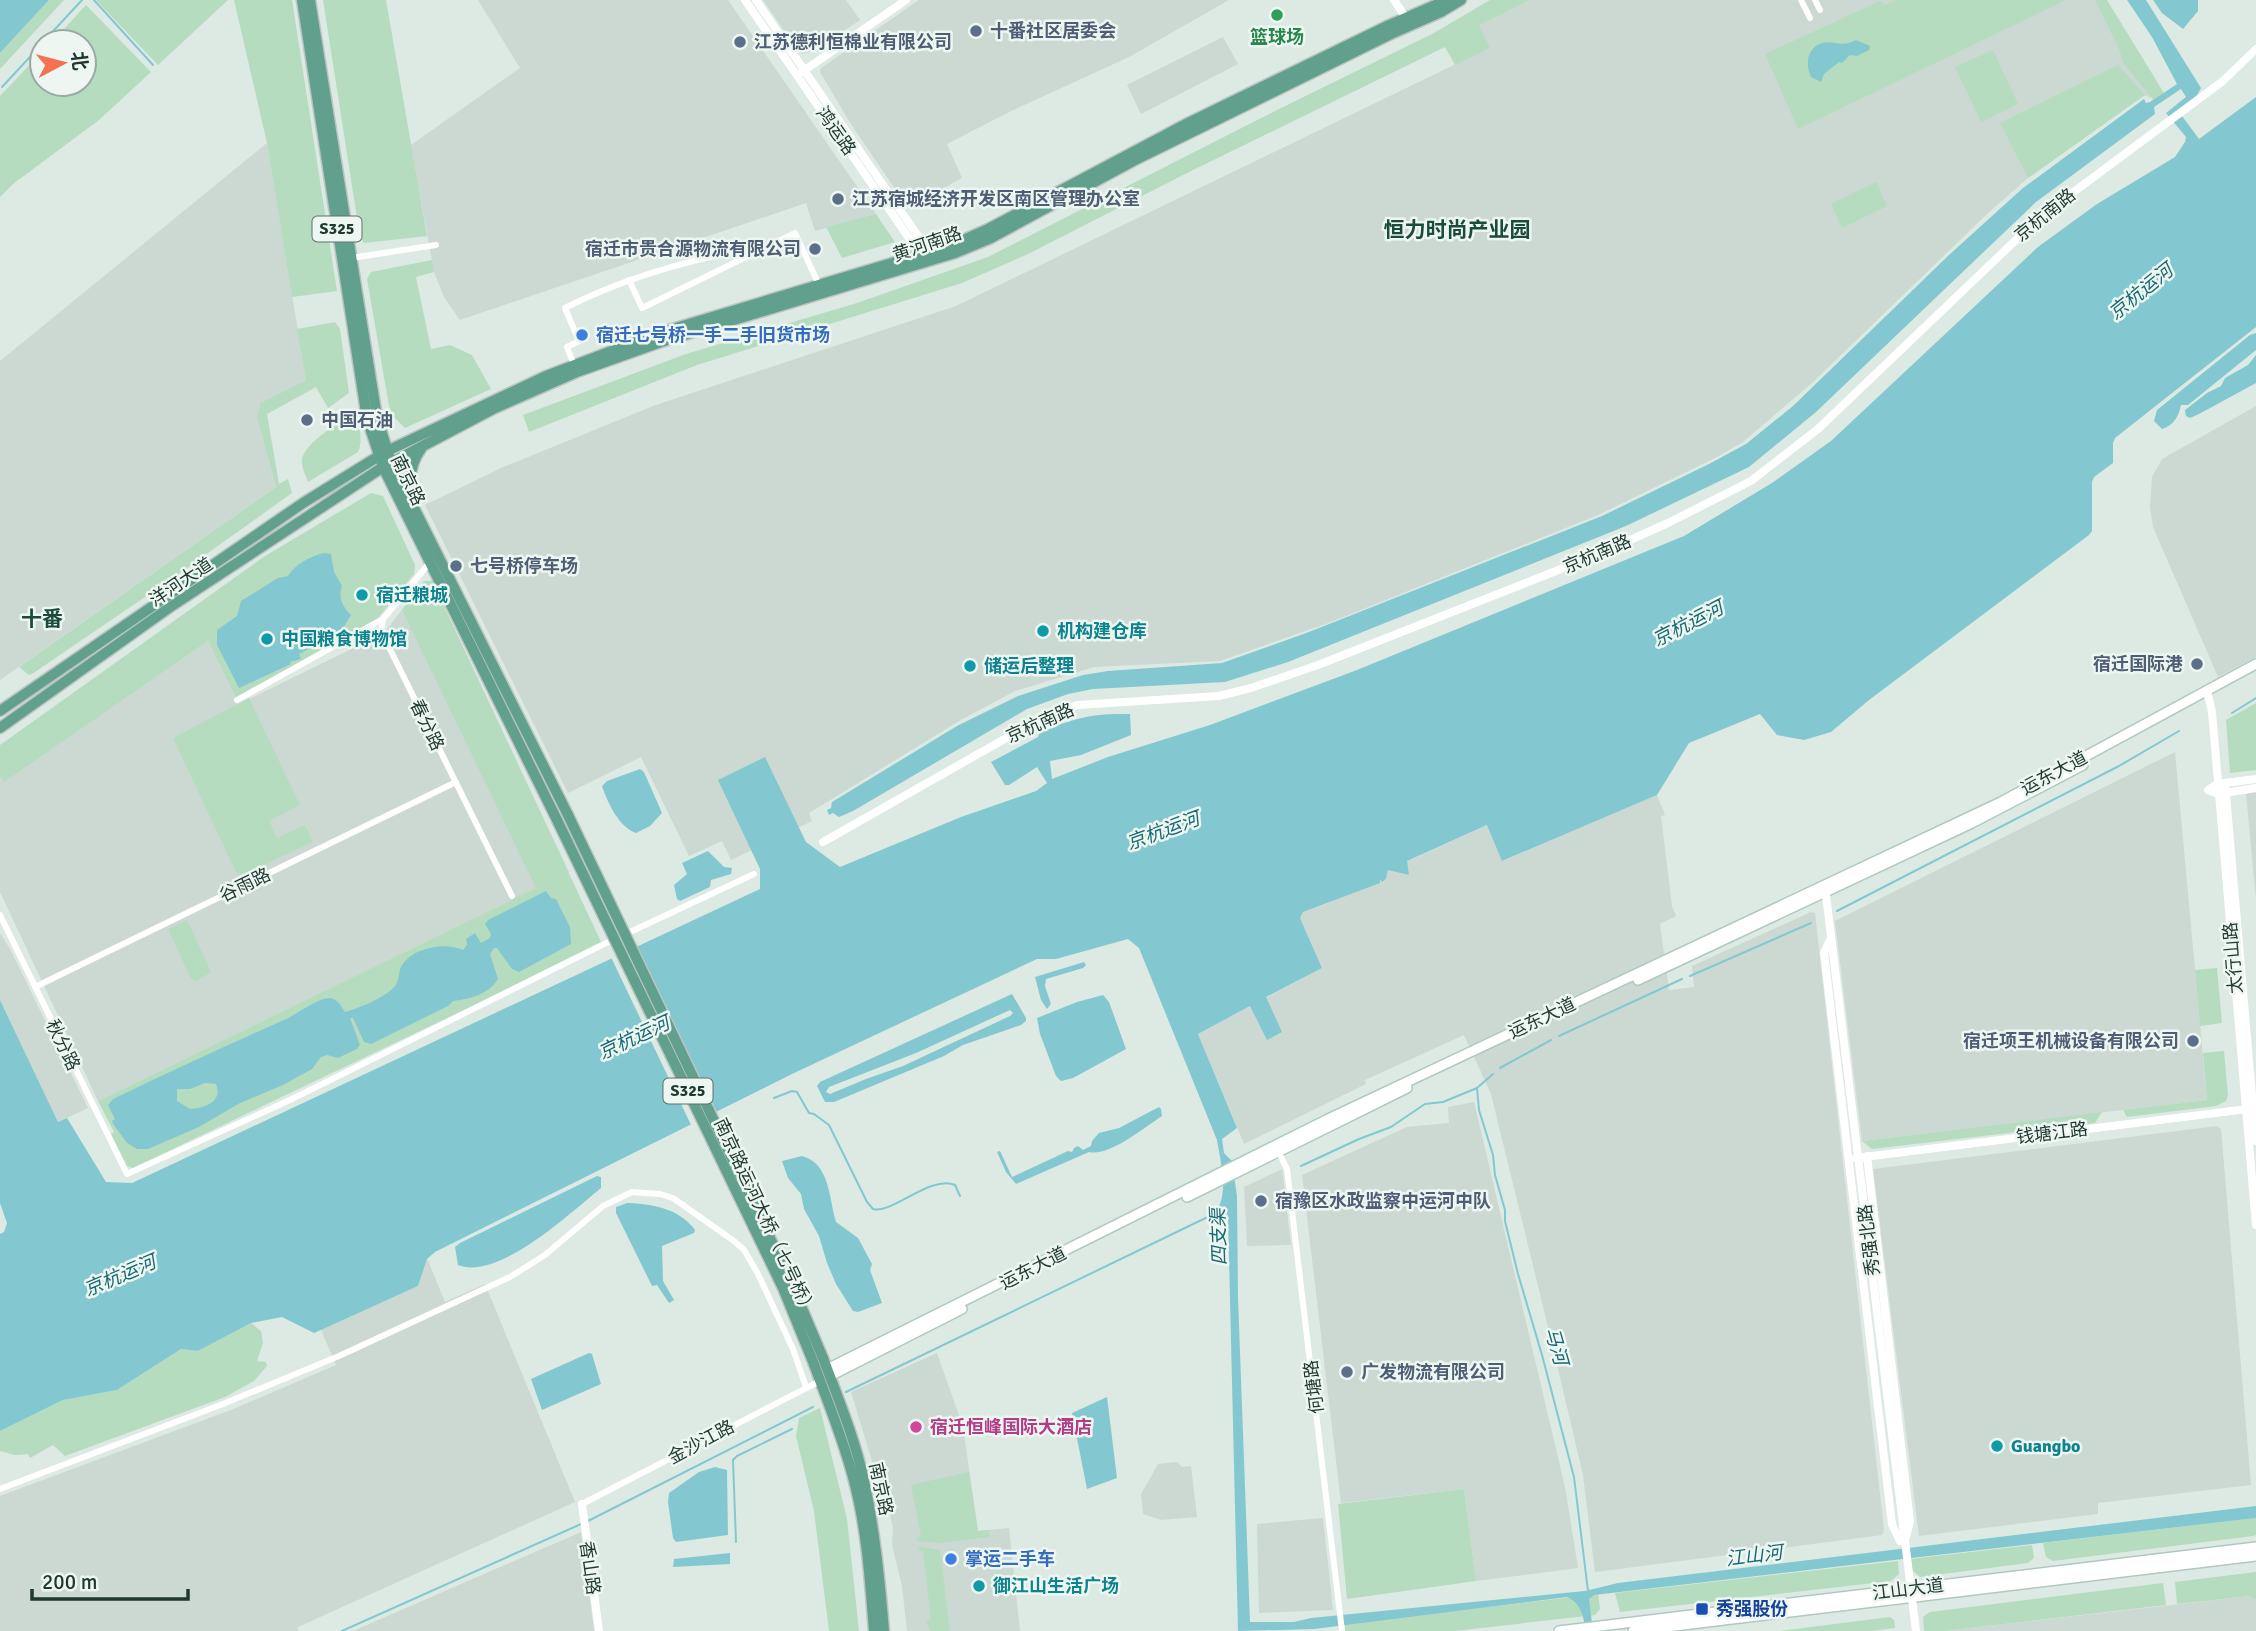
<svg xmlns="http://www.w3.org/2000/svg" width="2256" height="1631" font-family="Signika,'Noto Sans SC',sans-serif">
<rect width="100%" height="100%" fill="#dde9e3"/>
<path fill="#cbd9d2" d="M478,0h250l148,214 -61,17 -9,-28 -346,117 -16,-23 -10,-25 -23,-127 109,-77z
M763,0h83l14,20 -46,31 -12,3 -4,-3z
M919,0h310l-100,57 -120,55 -62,32 15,34 -54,30 -59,-87 -29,-49 1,-4z
M1530,0h577l50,104 -5,-6 -8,-3 -116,83 -40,35 -176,170 -69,59 -28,16 -117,57 -267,107 -111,39 -126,6 -79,24 -56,30 -150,92 3,8 -81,39 -9,-19 -33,15 -48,-99 -73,36 -143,-288 76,-37 152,-62 303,-100 533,-258 -11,-23z
M1223,37l15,27 -97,50 -14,-29z
M267,143l39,237 -46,23 -3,15 19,69 -276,193v-319z
M2256,406v251l-38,20 -65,-150 -3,-20 2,-30 10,-18z
M424,581h8l137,291 -471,229 -98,-209v-116l4,5 204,-140 31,63 145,-71z
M2175,752l32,348 -345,41 -27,-220z
M2256,792v107l-10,-105z
M1657,795l8,20 -4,1 11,90 4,10 -16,8 9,66 25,-3 -2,-21 119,-54 4,1 69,617 -2,5 -287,37 -12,-97 -33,-140 -59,-241 -27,-59 -99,45 1,4 -122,60 -46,-110 124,-66 -22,-50 3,-6 25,-9 52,-25 2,3 4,-1 2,-10 100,-45 15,36z
M0,933l10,16 78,159 -30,14 -58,-122z
M1474,1102l91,385 13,81 -102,13 -12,-92 -123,14 -39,-328 105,-48 42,-4 -1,-16z
M2217,1126l4,3 30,356 -153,18v11l-179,22 -46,-367z
M1282,1169l9,76 -44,1 -3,-59z
M427,1258l18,44 40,-18 90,218 -277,125v4h-298v-135l231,-86 105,-45 -15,-35 97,-44z
M937,1353l26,74 15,104 31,-3 11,103h-113l-5,-45 -10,-41 1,-17 -5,-23 -6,-11 -31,-102z
M1177,1462l5,5 9,-1 6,51 -36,3 -18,-6 -2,-20 17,-30z
M1323,1518l10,92 -74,3 -2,-89z
M581,1532l13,99h-241z
M2250,1596l6,4v31h-312z"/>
<path fill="#b5dcbe" d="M49,0h15l-64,69v-16z
M96,0h132l-70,65z
M234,0h58l45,291 -45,6 -25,-154z
M323,0h63l41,236 -63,7 -4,-6z
M1490,0h40l-51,25 11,23 -35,17 -10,-18 -254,124 -163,83 -66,29 -265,82 -168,67 -6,-17 163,-61 171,-51 131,-46 291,-148 153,-75z
M1896,0h170l-268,129 -33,-75 115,-53 5,4z
M2095,0h12l60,98 -10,6 -33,-40 -5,-15z
M86,5l65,67 -52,48 -86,64 -13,13v-101l42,-44v32h42v-42h-32z
M1993,50l25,54 -37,18 -26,-55z
M2118,65l27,30 -117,83 -28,-55z
M1876,182l11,24 -45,22 -11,-24z
M876,214l19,28 -53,16 -16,-31z
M432,260l2,12 -18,5 15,72 19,-4 22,10 19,34 -86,39 -12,-12 -4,-10 -22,-127 4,-7z
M335,322l5,7 9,64 -21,15 -12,-21 -49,27 12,70 9,-5 4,14 -119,85 -141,96 -3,1 -10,-8 257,-180 -19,-69 3,-15 46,-23 -9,-51z
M354,413c6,10 9,29 4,39l-50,30c-2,-6 -7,-15 -6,-22 1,-16 39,-39 52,-47z
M371,493l12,3 32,69 -1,9 -36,44 -142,80 -28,-57 -204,141 -4,-6v-31l265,-189z
M424,581h8l170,363 -469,224 -6,-2 -16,-32 3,-2 -16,-31 438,-213 -134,-278z
M249,698l51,107 -31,16 8,17 28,-13 8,17 -72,33 -5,-3 -63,-134z
M2256,703v67l-26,3 -4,-53z
M187,920l24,52 -14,9 -6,-2 -23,-50z
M2217,968l5,55 -22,3 -5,-56z
M2224,1051l4,45 -2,5 -10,5 -89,11 -4,-7 84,-10 -4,-47z
M2102,1112l-7,11 -223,26 -10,-8z
M251,1323l10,8 2,12 -6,18 9,1 1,4 -13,15 -29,16 -160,59 -12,-11 -23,13 -2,-4 -13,1 -15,-4v-20l63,-31 54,-10 64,-41 17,2z
M820,1408l27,111 12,112h-30l-15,-120 -18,-75 3,-18z
M969,1472l9,59 11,-1 1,7 -50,6 -22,-2 -1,-4 4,-1 -10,-51z
M1464,1489l12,92 -129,18 -9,-95z
M2256,1518v17l-3,1 -200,25 -7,-4 -3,-14z
M2032,1545l2,13 -6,5 -108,14 -7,-6 -3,-12z
M921,1547l19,3 10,81h-20l-4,-11 5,-1 -8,-68h-4l-1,-3z
M1898,1561l1,13 -8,7 -271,31 -5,-19z
M2256,1572v28l-7,-4 -72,8 -2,-22z
M2163,1583l3,22 -222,26h-20l-1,-14 7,-5z
M1598,1594l2,15 -5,6 -140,16h-110v-7l6,-1z
M1890,1617l4,3 1,8 -23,3h-93z"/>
<path fill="#83c8d0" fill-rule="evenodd" d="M0,0h49l-49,53z
M2127,0h19l55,88 -7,13 -15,11 20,27 57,-42v230l-141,111 -2,5v20l-19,14 -2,5v49l-3,4 -220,165 -38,32 -27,8 -27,-5 -17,-21 -71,29 -32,52 -155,66 -15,-36 -80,36 2,14 -21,-5 -2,9 -4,3 -2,-3v4l-77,29 -3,6 22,50 -56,29 16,35 -15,8 -17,-34 -52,28 39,94 -15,11 2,14 8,8 5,35 1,102 12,324h44l17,-4 274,-27 33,-8 638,-77v12l-662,77 -5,4 4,32h-7c-3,-15 -4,-27 -19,-34l-253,32 -76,2 -10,-415 -2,-3h-7l-2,-4c12,-16 3,-50 0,-69l-78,-192 -11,-9 -72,20h-19l-245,115 -357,178 -8,7 -9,27 -97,44 -7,3 -32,-16 -31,6 -53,28 -17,-2 -64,41 -54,10 -63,31v-197l4,-2 3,-9 -7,-20v-203l58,122 9,-4 39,64 26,1 628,-294v-20l-42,-89 47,-23 41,85 34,25 121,-50 75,-26 11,-8 -10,-16 -28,18h-4l-14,-23 47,-25 2,-5c35,-14 52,-19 90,-18l1,21 -50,20 -31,6 2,18 56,-22 102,-32 147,-55 327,-134 88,-53 59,-42 207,-194 59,-43 78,-47 10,-15 1,-5 -20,-24 20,-16 -5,-8 -27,18 1,7 -119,88 -220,210 -67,55 -123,59 -338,136 -63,20 -132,7 -25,5 -41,15 -174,102 -14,6 -6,-4 -4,2 -2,-5 4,-2 1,-6 125,-76 61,-30 65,-21 25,-4 114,-8 87,-31 293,-116 107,-52 37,-20 47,-38 156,-151 74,-67 121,-89 2,4 4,-1 27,-18 -25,-47z
M2153,0h45v11l-15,18 -21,-16z
M1856,40l14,6 -1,4 -12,6 -7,-1 -8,8 -3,-1 -15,12 -3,8 -10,-5c-6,-13 -4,-29 11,-34 12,-3 19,5 34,-3z
M2256,333v17l-68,55h-7c-2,11 -8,21 -19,24l-8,-8 3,-11 93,-75z
M2256,355v28l-57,31 -9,4 -4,-2 -1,-6 22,-17 14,-7 4,-8 23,-13z
M324,553l7,1 3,18 8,14c-4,11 0,20 9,29l-11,18 -41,21 2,5 -11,3 1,2 -52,24 -22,-43v-15l20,-14 4,-15 37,-23 10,-2c7,-12 23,-20 36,-23z
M640,769l4,3 18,41 -12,13 -14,7c-16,-5 -28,-29 -34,-47l5,-5z
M708,851l16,16 8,1 -1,6 -20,6 -1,7 -30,14 -3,-2 -3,-14 13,-11 -5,-11z
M546,891l5,7 5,1 14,28 1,17 -52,28 -7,-3 -15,-21h-3l-4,6 8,25c-10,16 -29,20 -45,22l-5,5 -77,38 -7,-2 -11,-24h-3l10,27 -3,4 -19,9 -11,-3 -6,2 -9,12 -29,16 -43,18 -41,24 -51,22h-11l-10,-6 -14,-19 -1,-3 3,-2 -7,-14 5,-6c57,-28 115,-54 173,-80 11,-5 32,-21 44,-21 8,1 11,8 15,14 14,-4 40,-14 50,-26 5,-6 3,-15 7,-21 12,-18 43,-23 61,-15l4,-5 -1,-6 9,-6 6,10 9,-5 1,-4 -6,-10 3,-4zM205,1083l11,1c7,18 -11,24 -26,25l-13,-8v-12h13z
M1084,962l2,3 -3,3 -37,11 -1,7 6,18 -4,5 -6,-9 -6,-23z
M1012,994l14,24v3l-5,4 -58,20 -19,11 -110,46h-9l-8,-16 3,-4zM1010,1010l3,3 -3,3 -107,50 -37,13 -36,15 -4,-2 3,-5 87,-34z
M1103,995l6,7 17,47 -53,29 -12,3 -5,-5 -16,-42 -3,-16 40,-16z
M1159,1107l2,2 1,7c-17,11 -53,41 -73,36l-73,32 -10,-12 -9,-20 3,-1 12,26 56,-26 4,1 2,-4 4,-2 5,4 8,-4 1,-5 7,-8 20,-5z
M802,1156c28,7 27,43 34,66l22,16 14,26 -2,6 12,33 -24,9 -5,-1 -17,-27 -9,-21 -8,-27 -15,-27 -3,-15 -13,-16 -6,-17z
M597,1176l4,1v11c-30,24 -102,93 -143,77l-3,-18 5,-4z
M627,1203c25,1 52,5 68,27l-1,3 -32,13 1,35 11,19 -5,3 -12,-18 -5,1 -36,-73v-6z
M589,1353l3,1 9,30 -59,26 -11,-31z
M1107,1397l10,81 -30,11 -15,-76z
M715,1467l12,3 1,65 -52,7 -3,-4 -5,-36 1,-9 30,-21z
M730,1553v11l-57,3 1,-8z"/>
<path fill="#dde9e3" d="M635,943l82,172 -25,12 -82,-172z"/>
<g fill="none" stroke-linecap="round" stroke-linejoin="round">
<path stroke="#83c8d0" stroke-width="2" d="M94,0l59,65
M43,42l39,-42
M2,87l40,-43
M2232,713l24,-15
M1837,911l282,-145 60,-35
M1690,976l121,-53
M1559,1036l123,-57
M1500,1068l51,-28
M1477,1088l2,22 14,45 2,20 10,35v11l13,53 24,81 32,122 14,114
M774,1098l18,-7 5,1 12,21 5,1 15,11 38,77 6,7c17,6 59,-35 82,-24l5,11
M1301,1166l58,-27 32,-12 34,-23 18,-2 34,-14 16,-14
M846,1392l372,-180
M586,1522l227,-115
M736,1542l-3,-82 4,-4 55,-27
M342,1631l239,-107"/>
<g stroke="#b0c9bf" stroke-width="12">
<path id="secondary" d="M1638,980l334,-157 111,-58
M1187,1197l220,-109
M827,1369l499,-249 675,-318 255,-138
M830,1376l132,-67
M1559,1631l697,-84
M1633,1631l623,-75"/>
</g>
<g stroke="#bcc4c1" stroke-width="13">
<path id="primary" d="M302,0l65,419 16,48 174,353
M310,0l67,417 14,45 177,353
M414,497c-6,-18 -4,-33 7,-48
M0,711l303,-208 84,-52 159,-75 113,-43 293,-88 36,-16 200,-106 199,-97 60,-26
M0,728l173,-123 210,-138 110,-58 84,-37 84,-30 294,-89 34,-14 144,-78 258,-127 50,-22 20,-12
M823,1358c15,40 32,81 41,123 11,49 16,100 20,150
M814,1364c14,39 30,77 40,117 13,49 16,100 20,150"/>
</g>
<path stroke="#fff" stroke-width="6" d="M1801,0l9,18
M1815,0l5,10
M351,258l85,-13
M629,280l13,28 153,-75 24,52
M574,365l-7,-18 12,-6 -14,-33c55,-28 116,-46 177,-58l8,5
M431,561l-48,58 -2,12 131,265
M237,700l146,-81
M0,915l127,259 163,-74 308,-153 156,-73
M35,987l421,-205
M1278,1151l9,18 55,462
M0,1489l223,-85 116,-48 171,-79 35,-22 58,-49 29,-14 28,2 13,4 61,43 10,9 14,24 35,75 13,38
M582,1504l238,-123"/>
<path stroke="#fff" stroke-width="8" d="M745,0l177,257
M756,0l175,255
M1394,0l14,21
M802,72l104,-72
M2207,691l5,21 44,513
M2256,779l-39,5 -9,6 10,4 38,-6
M2225,783l31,358
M823,842l201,-114 53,-23 142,-9 32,-8 67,-23 281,-111 69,-31 83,-42 67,-52 222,-212 183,-136 33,-32
M1825,887l91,744
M1829,942l-5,11 68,571 8,17
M1867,1156l43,365 -4,16
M1856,1158l400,-50
M582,1504l17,127"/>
<use href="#secondary" stroke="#fff" stroke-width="9"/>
<use href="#primary" stroke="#61a08d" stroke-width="10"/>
<g stroke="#bcc4c1" stroke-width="13" stroke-linecap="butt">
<path id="primary-bridge" d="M568,815l222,465 33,78
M557,820l226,468 31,76"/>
</g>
<use href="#primary-bridge" stroke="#61a08d" stroke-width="10"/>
</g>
<circle fill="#2e9e5b" stroke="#edf6f1" stroke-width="2.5" cx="1277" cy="15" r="7"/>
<g fill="#5c6f8a" stroke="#edf6f1" stroke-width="2.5">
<circle cx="976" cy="31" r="7"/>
<circle cx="740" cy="42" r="7"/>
<circle cx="838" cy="199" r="7"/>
<circle cx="815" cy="249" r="7"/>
<circle cx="307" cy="420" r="7"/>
<circle cx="456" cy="566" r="7"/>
<circle cx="2197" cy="664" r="7"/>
<circle cx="2193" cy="1041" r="7"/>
<circle cx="1261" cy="1201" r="7"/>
<circle cx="1347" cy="1372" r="7"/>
</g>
<g fill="#3f7fe0" stroke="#edf6f1" stroke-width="2.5">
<circle cx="582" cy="335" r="7"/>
<circle cx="951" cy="1559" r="7"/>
</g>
<g fill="#0f9aa8" stroke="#edf6f1" stroke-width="2.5">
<circle cx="362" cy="595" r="7"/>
<circle cx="1043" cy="631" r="7"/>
<circle cx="267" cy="639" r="7"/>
<circle cx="970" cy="666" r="7"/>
<circle cx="1997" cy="1446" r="7"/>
<circle cx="979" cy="1586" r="7"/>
</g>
<circle fill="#d1479c" stroke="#edf6f1" stroke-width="2.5" cx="916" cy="1427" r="7"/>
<rect fill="#1a4fb4" stroke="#edf6f1" stroke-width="2.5" x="1695" y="1602" width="14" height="14" rx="3.5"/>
<g text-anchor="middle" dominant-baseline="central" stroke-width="5" stroke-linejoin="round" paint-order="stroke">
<g fill="#edf6f1" stroke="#5d726b" stroke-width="2">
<rect x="312.5" y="216.5" width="49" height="25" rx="5"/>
<rect x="663.5" y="1078.5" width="49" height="25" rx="5"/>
</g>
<g font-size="16" font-weight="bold" fill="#1f3931">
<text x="337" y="229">S325</text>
<text x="688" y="1091">S325</text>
</g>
<g font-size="18" font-weight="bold" fill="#4e5e75" stroke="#edf6f1" text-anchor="start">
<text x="990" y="31">十番社区居委会</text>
<text x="754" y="42">江苏德利恒棉业有限公司</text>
<text x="852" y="199">江苏宿城经济开发区南区管理办公室</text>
<text x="801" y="249" text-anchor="end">宿迁市贵合源物流有限公司</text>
<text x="321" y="420">中国石油</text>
<text x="470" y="566">七号桥停车场</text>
<text x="2183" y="664" text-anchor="end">宿迁国际港</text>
<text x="2179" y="1041" text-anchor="end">宿迁项王机械设备有限公司</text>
<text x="1275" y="1201">宿豫区水政监察中运河中队</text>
<text x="1361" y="1372">广发物流有限公司</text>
</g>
<g font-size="18" font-weight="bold" fill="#27864d" stroke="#edf6f1">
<text x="1277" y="37">篮球场</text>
</g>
<g font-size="18" fill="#1f3931" stroke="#edf6f1">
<text transform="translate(836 131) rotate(55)">鸿运路</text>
<text transform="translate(2045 215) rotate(-39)">京杭南路</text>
<text transform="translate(927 244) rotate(-19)">黄河南路</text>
<text transform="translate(408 480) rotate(64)">南京路</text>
<text transform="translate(1597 554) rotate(-23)">京杭南路</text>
<text transform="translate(181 582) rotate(-34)">洋河大道</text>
<text transform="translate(1040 723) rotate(-24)">京杭南路</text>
<text transform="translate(427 725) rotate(64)">春分路</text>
<text transform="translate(2054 773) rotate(-28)">运东大道</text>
<text transform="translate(245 885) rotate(-26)">谷雨路</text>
<text transform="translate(2233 958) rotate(-95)">太行山路</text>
<text transform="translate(1542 1018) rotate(-25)">运东大道</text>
<text transform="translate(63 1045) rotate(64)">秋分路</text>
<text transform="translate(2052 1133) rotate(-7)">钱塘江路</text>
<text transform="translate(765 1217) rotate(65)">南京路运河大桥（七号桥）</text>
<text transform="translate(1869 1240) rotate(-97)">秀强北路</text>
<text transform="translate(1033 1268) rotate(-27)">运东大道</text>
<text transform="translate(1314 1387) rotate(-97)">何塘路</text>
<text transform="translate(701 1442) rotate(-28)">金沙江路</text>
<text transform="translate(881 1489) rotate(78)">南京路</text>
<text transform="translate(590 1568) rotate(82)">香山路</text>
<text transform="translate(1908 1589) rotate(-7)">江山大道</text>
</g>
<g font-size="18" font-weight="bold" fill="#366cbe" stroke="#edf6f1" text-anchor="start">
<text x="596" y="335">宿迁七号桥一手二手旧货市场</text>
<text x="965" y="1559">掌运二手车</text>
</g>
<g font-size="18" font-weight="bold" fill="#0d838f" stroke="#edf6f1" text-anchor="start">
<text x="376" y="595">宿迁粮城</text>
<text x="1057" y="631">机构建仓库</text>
<text x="281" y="639">中国粮食博物馆</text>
<text x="984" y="666">储运后整理</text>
<text x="2011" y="1446">Guangbo</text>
<text x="993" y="1586">御江山生活广场</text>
</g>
<g font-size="18" font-weight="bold" fill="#b23c85" stroke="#edf6f1" text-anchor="start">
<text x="930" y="1427">宿迁恒峰国际大酒店</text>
</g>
<g font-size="18" font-weight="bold" fill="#164399" stroke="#edf6f1" text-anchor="start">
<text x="1716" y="1609">秀强股份</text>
</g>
<g font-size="19" font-style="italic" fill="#196975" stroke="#edf6f1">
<text transform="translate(2141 292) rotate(-39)">京杭运河</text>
<text transform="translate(1688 624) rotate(-27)">京杭运河</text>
<text transform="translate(1163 831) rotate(-20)">京杭运河</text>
<text transform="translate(634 1038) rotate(-25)">京杭运河</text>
<text transform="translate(1219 1237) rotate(-92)">四支渠</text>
<text transform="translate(120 1276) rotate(-23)">京杭运河</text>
<text transform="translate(1556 1346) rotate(74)">马河</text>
<text transform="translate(1754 1556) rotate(-7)">江山河</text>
</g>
<g font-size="21" font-weight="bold" fill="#1b4b3d" stroke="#edf6f1">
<text x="1457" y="230">恒力时尚产业园</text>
<text x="42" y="619">十番</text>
</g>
</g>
<g transform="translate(63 63) rotate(83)"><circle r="33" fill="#edf6f1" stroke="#9baaa4" stroke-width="2"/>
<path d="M0-5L12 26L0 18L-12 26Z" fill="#f47151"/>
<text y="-10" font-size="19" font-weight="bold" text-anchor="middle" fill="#1f3931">北</text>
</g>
<path d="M32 1589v10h156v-10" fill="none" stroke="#1f3931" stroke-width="3.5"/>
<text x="42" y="1589" font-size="21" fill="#1f3931" stroke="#edf6f1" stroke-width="5" paint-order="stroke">200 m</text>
</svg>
